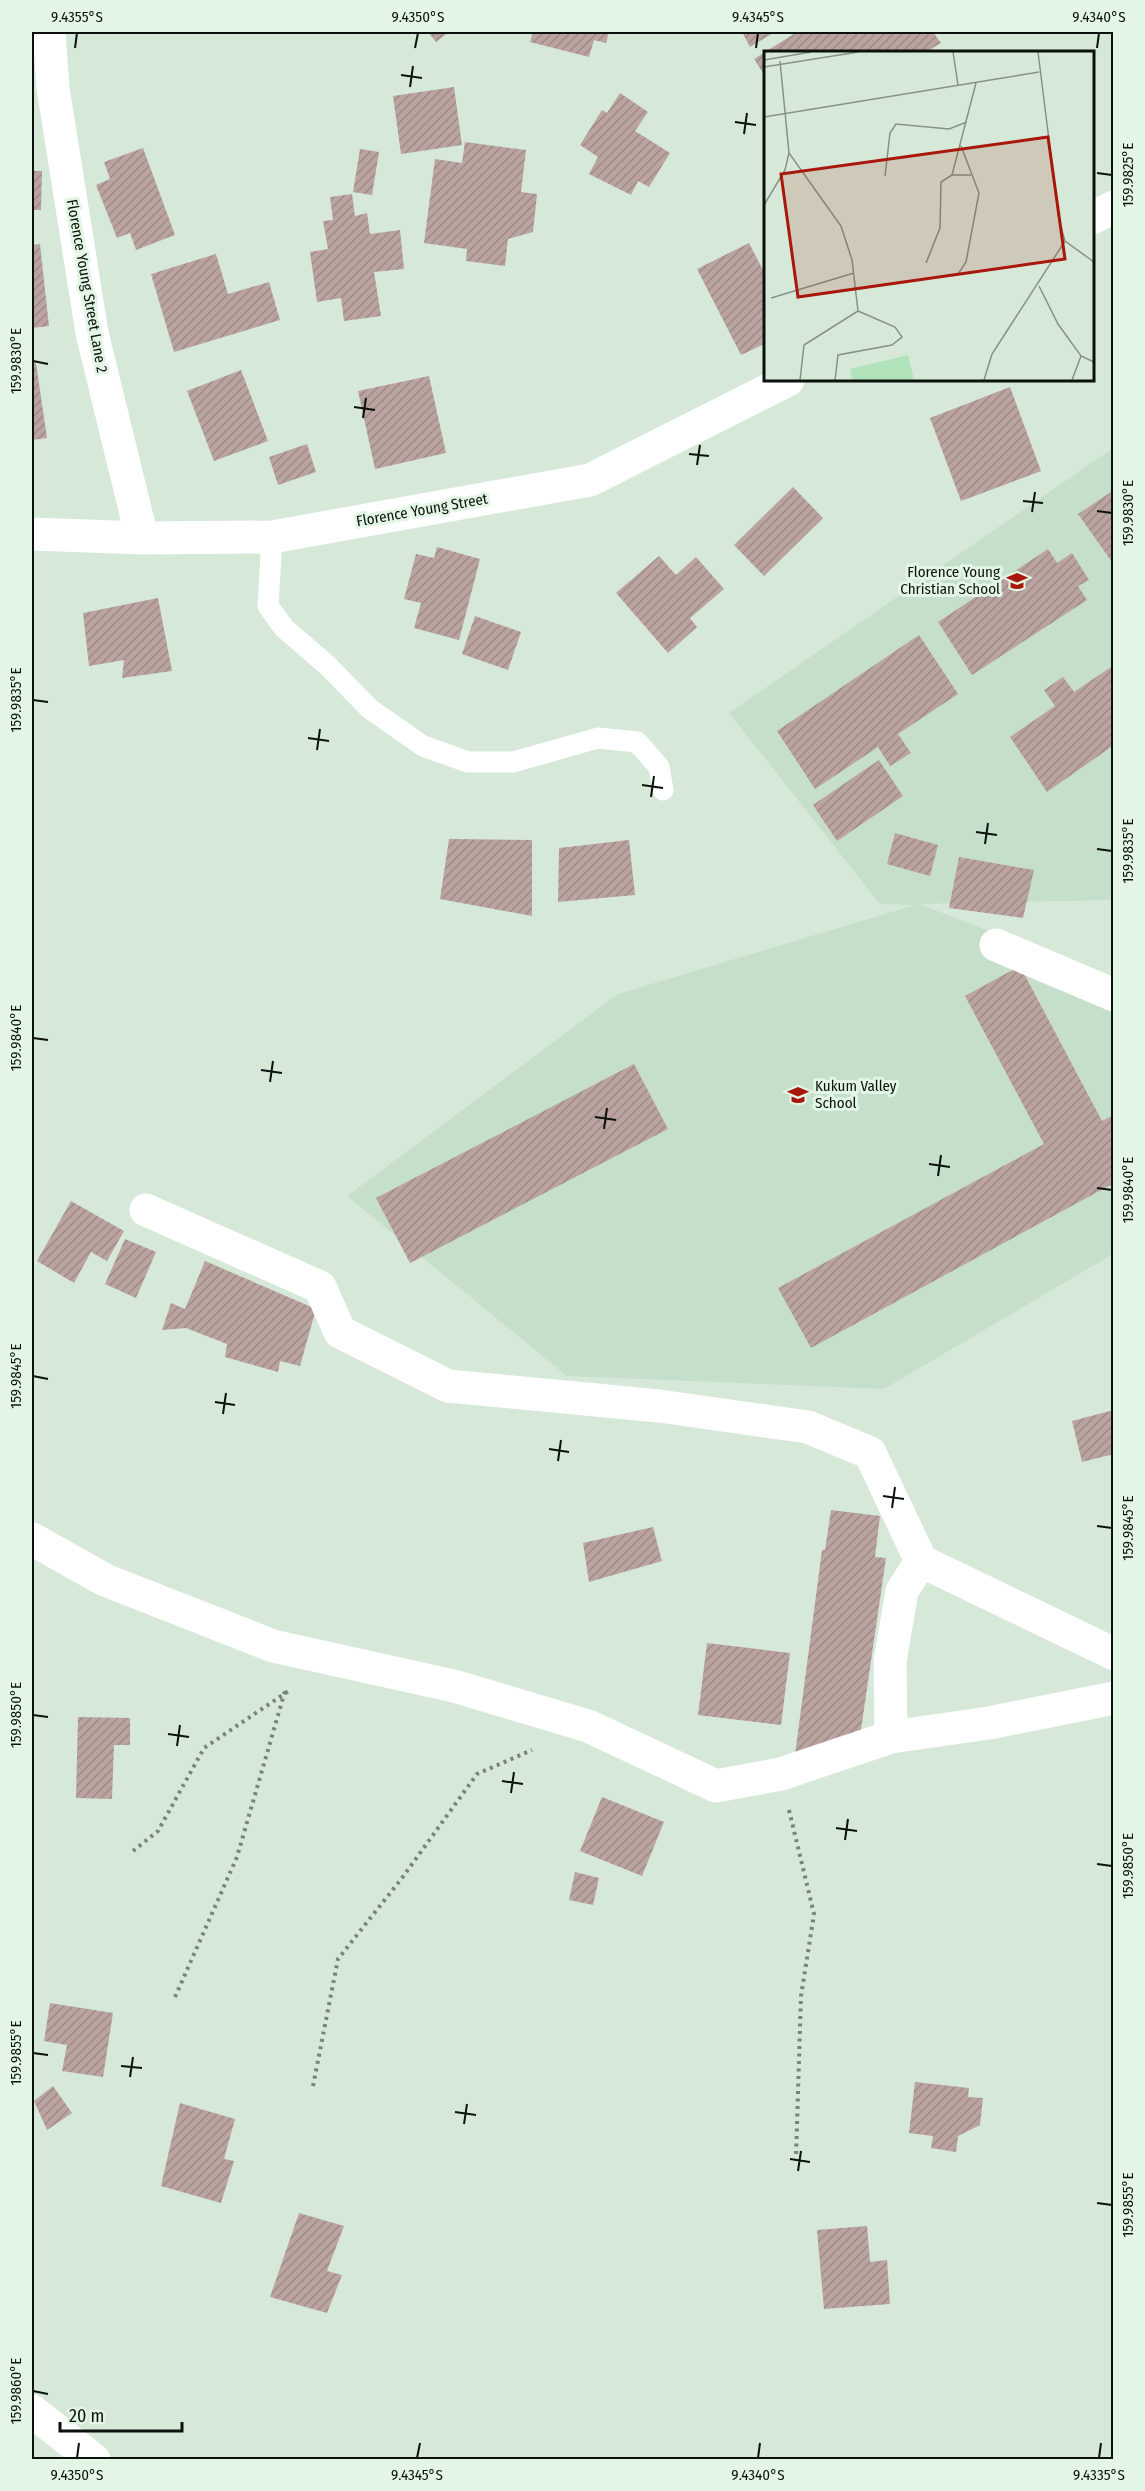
<svg xmlns="http://www.w3.org/2000/svg" width="1145" height="2491" font-family="'Fira Sans Condensed',sans-serif">
<defs>
<pattern id="building-hatch" width="6" height="6" patternUnits="userSpaceOnUse" patternTransform="scale(1.5)"><rect width="6" height="6" fill="#bba39f"/><path d="M-1 1l2-2M0 6l6-6M5 7l2-2" fill="none" stroke="#9f8b88"/></pattern>
</defs>
<rect width="100%" height="100%" fill="#d6e9d9"/>
<path fill="#c6dfca" d="M1113,448v452l-194,4 194,74v276l-229,135 -317,-13 -220,-180 271,-202 297,-89 -35,-1 -151,-191z"/>
<path fill="url(#building-hatch)" d="M428,32h21l-13,10z
M533,32h76l-3,11 -12,-3 -5,17 -59,-15z
M742,32h33l-25,15z
M797,32h136l8,11 -15,9h-160v26l-12,-19z
M454,87l8,58 -61,9 -8,-58z
M620,93l28,19 -13,19 35,22 -21,34 -11,-6 -7,14 -42,-21 9,-17 -18,-12 22,-35 5,3z
M465,142l61,8 -5,42 16,2 -4,38 -25,7 -3,27 -39,-5 1,-12 -43,-6 11,-84 27,4z
M143,148l32,87 -39,15 -6,-17 -13,5 -21,-53 14,-6 -6,-17z
M360,149l19,3 -7,43 -19,-3z
M32,171h10l-1,39h-9z
M352,194l3,22 12,-3 3,21 30,-4 4,39 -30,3 7,44 -37,5 -3,-23 -24,4 -7,-50 18,-3 -5,-28 10,-1 -3,-23z
M749,243l17,33v67l-25,12 -44,-86z
M40,244l9,82 -17,2v-83z
M216,254l12,40 41,-12 11,38 -106,32 -23,-78z
M36,363l11,75 -15,2v-76z
M241,370l27,71 -54,20 -27,-70z
M429,376l17,77 -71,16 -17,-78z
M1010,387l31,84 -80,30 -31,-83z
M307,444l9,28 -38,13 -9,-28z
M793,487l30,31 -59,58 -30,-31z
M1114,490v75l-36,-51z
M437,547l43,12 -21,81 -45,-12 7,-25 -17,-4 12,-45 18,4z
M1048,549l9,14 15,-10 17,27 -11,6 9,14 -115,75 -34,-53z
M659,556l17,19 20,-18 28,32 -34,29 7,9 -29,26 -52,-60z
M158,598l14,73 -50,7 2,-18 -35,6 -6,-53z
M475,616l46,16 -13,38 -46,-16z
M919,635l39,59 -60,40 13,19 -21,13 -12,-19 -63,42 -38,-58z
M1114,665v80l-67,47 -37,-55 45,-31 -11,-16 19,-13 11,15z
M879,760l24,36 -66,45 -24,-36z
M895,833l43,12 -8,31 -43,-12z
M449,839l83,1v76l-92,-17z
M629,840l6,55 -77,7 1,-54z
M959,857l75,13 -11,48 -74,-10z
M1020,966l82,155 12,-6v68l-303,165 -33,-60 266,-144 -79,-148z
M634,1064l34,65 -258,134 -34,-65z
M71,1201l53,30 -17,30 -16,-9 -17,31 -37,-22z
M125,1239l31,13 -20,46 -31,-14z
M205,1261l111,48 -16,57 -20,-5 -2,11 -53,-15 2,-13 -41,-16 -24,2 9,-27 14,6z
M1114,1410v44l-32,8 -10,-41z
M831,1510l49,6 -5,41 11,1 -29,199 -62,-2 27,-205h3z
M653,1527l9,34 -73,21 -6,-39z
M707,1643l83,10 -9,72 -83,-10z
M78,1717l52,1v27h-16l-2,54 -36,-1z
M602,1797l62,25 -22,54 -62,-25z
M575,1872l24,6 -6,27 -24,-5z
M50,2003l63,10 -10,64 -41,-6 5,-26 -23,-4z
M915,2082l54,6 -1,9 15,1 -3,27 -22,11 -2,16 -25,-4 2,-12 -24,-3z
M53,2086l19,27 -25,17 -13,-29z
M180,2103l55,16 -11,40 10,2 -13,42 -60,-17z
M299,2213l45,13 -17,45 15,4 -15,38 -57,-16z
M867,2226l3,36 17,-2 3,44 -66,5 -7,-79z"/>
<g fill="none" stroke-linecap="round" stroke-linejoin="round">
<path stroke="#778479" stroke-width="4" stroke-dasharray="3 4.5" stroke-linecap="butt" d="M789,1810l25,104 -13,82 -5,161
M133,1851l25,-20 46,-83 86,-58
M175,1997l62,-140 48,-166
M313,2086l25,-127 64,-81 75,-104 55,-24"/>
<path stroke="#fff" stroke-width="21" d="M272,537l-4,69 16,22 44,38 42,43 53,37 45,16h45l85,-24 39,4 22,25 4,23"/>
<path stroke="#fff" stroke-width="33" d="M49,32l4,56 39,245 50,205
M1092,218l22,-11
M32,534l110,4 130,-1 318,-57 198,-100
M996,945l118,50
M146,1210l174,77 20,45 108,54 211,20 149,21 62,26 51,108 193,93
M32,1539l73,41 168,66 181,40 134,40 128,60 65,-12 110,-37 98,-14 125,-25
M891,1737l-1,-76 12,-70 19,-30
M32,2411l62,49"/>
</g>
<path fill="none" stroke="#0b110c" stroke-width="2" d="M75,48l2,-15M415,48l3,-15M756,48l2,-15M1097,48l2,-15M401,75l21,3M410,87l3,-21M735,122l21,3M744,134l3,-21M1097,173l15,2M33,361l15,3M354,407l21,3M363,418l3,-20M689,454l20,2M697,465l3,-20M1023,501l20,2M1097,511l15,2M1032,512l3,-20M33,700l15,2M308,738l21,3M317,750l3,-21M642,785l21,3M651,797l3,-21M976,832l21,3M985,844l3,-21M1097,849l15,2M33,1038l15,2M261,1070l21,3M270,1082l3,-21M595,1117l21,3M604,1129l3,-21M929,1164l21,3M938,1176l3,-21M1097,1188l15,2M33,1376l15,3M215,1402l20,3M223,1414l3,-21M549,1449l20,3M558,1461l3,-21M883,1496l21,3M892,1508l3,-21M1097,1526l15,2M33,1715l15,2M168,1734l21,3M177,1746l3,-21M502,1781l21,3M511,1793l3,-21M836,1828l21,3M845,1840l3,-21M1097,1864l15,2M33,2053l15,2M121,2066l21,2M130,2077l3,-20M455,2112l21,3M464,2124l3,-20M790,2159l20,3M798,2171l3,-20M1097,2203l15,2M33,2391l15,3M77,2458l2,-15M417,2458l3,-15M758,2458l2,-15M1099,2458l2,-15"/>
<defs>
<g id="school-bare" transform="scale(1.62)"><path d="M0-5L7-2L0 1L-7-2ZM-4 1L0 2.5L4 1V4Q0 6-4 4Z" fill="#a9170c" stroke="#e3f6e6" stroke-width="2.5" paint-order="stroke"/></g>
</defs>
<g fill-rule="evenodd">
<use href="#school-bare" x="1017" y="581"/>
<use href="#school-bare" x="798" y="1095"/>
</g>
<g text-anchor="middle" dominant-baseline="central" stroke-width="6" stroke-linejoin="round" paint-order="stroke">
<g font-size="15" fill="#0b110c" stroke="#e3f6e6">
<text transform="translate(87 286) rotate(80)">Florence Young Street Lane 2</text>
<text transform="translate(422 510) rotate(-10)">Florence Young Street</text>
</g>
<g font-size="15" fill="#0b110c" stroke="#e3f6e6" text-anchor="end">
<text x="1000" y="572">Florence Young<tspan x="1000" dy="17">Christian School</tspan></text>
<text x="815" y="1086" text-anchor="start">Kukum Valley<tspan x="815" dy="17">School</tspan></text>
</g>
</g>
<g transform="translate(764 51)">
<rect width="330" height="330" fill="#d6e9d9"/>
<path d="M144,304l6,25h-62l-2,-11z" fill="#b0e3ba"/>
<path fill="none" stroke="#859387" stroke-width="1.5" d="M189,1l5,33M274,1l21,168 6,21 29,21M0,9l47,-8M16,10l9,92 52,73 11,34 6,51M0,16l94,-15M0,66l275,-45M188,124h19M121,125l5,-43 6,-9 53,5 18,-7M0,154l21,-35 4,-17M162,212l14,-35 1,-46 11,-7 24,-92M194,223l8,-12 13,-69 -18,-47M275,235l19,38 23,32 13,6M7,247l83,-25M36,329l4,-35 54,-34M71,329l3,-25 54,-10 10,-8 -7,-10 -37,-16M220,329l8,-26 73,-113M308,329l9,-24"/>
<path fill="#a9170c" fill-opacity="0.15" stroke="#a9170c" stroke-width="3" d="M284,86l17,122 -267,38 -17,-123z"/>
<rect width="330" height="330" fill="none" stroke="#0b110c" stroke-width="3"/>
</g>
<rect width="1145" height="2491" fill="none" stroke="#e3f6e6" stroke-width="66"/>
<path d="M60 2422v9h122v-9" fill="none" stroke="#0b110c" stroke-width="3"/>
<text x="69" y="2422" font-size="18" fill="#0b110c" stroke="#e3f6e6" stroke-width="4.5" paint-order="stroke">20 m</text>
<rect x="33" y="33" width="1079" height="2425" fill="none" stroke="#0b110c" stroke-width="2"/>
<g font-size="15" text-anchor="middle" fill="#0b110c">
<text x="77" y="22">9.4355°S</text>
<text x="418" y="22">9.4350°S</text>
<text x="758" y="22">9.4345°S</text>
<text x="1099" y="22">9.4340°S</text>
<text transform="translate(1128 175) rotate(-90)" y="5">159.9825°E</text>
<text transform="translate(16 361) rotate(-90)" y="5">159.9830°E</text>
<text transform="translate(1128 513) rotate(-90)" y="5">159.9830°E</text>
<text transform="translate(16 700) rotate(-90)" y="5">159.9835°E</text>
<text transform="translate(1128 851) rotate(-90)" y="5">159.9835°E</text>
<text transform="translate(16 1038) rotate(-90)" y="5">159.9840°E</text>
<text transform="translate(1128 1190) rotate(-90)" y="5">159.9840°E</text>
<text transform="translate(16 1376) rotate(-90)" y="5">159.9845°E</text>
<text transform="translate(1128 1528) rotate(-90)" y="5">159.9845°E</text>
<text transform="translate(16 1715) rotate(-90)" y="5">159.9850°E</text>
<text transform="translate(1128 1866) rotate(-90)" y="5">159.9850°E</text>
<text transform="translate(16 2053) rotate(-90)" y="5">159.9855°E</text>
<text transform="translate(1128 2205) rotate(-90)" y="5">159.9855°E</text>
<text transform="translate(16 2391) rotate(-90)" y="5">159.9860°E</text>
<text x="77" y="2480">9.4350°S</text>
<text x="417" y="2480">9.4345°S</text>
<text x="758" y="2480">9.4340°S</text>
<text x="1099" y="2480">9.4335°S</text>
</g>
</svg>
